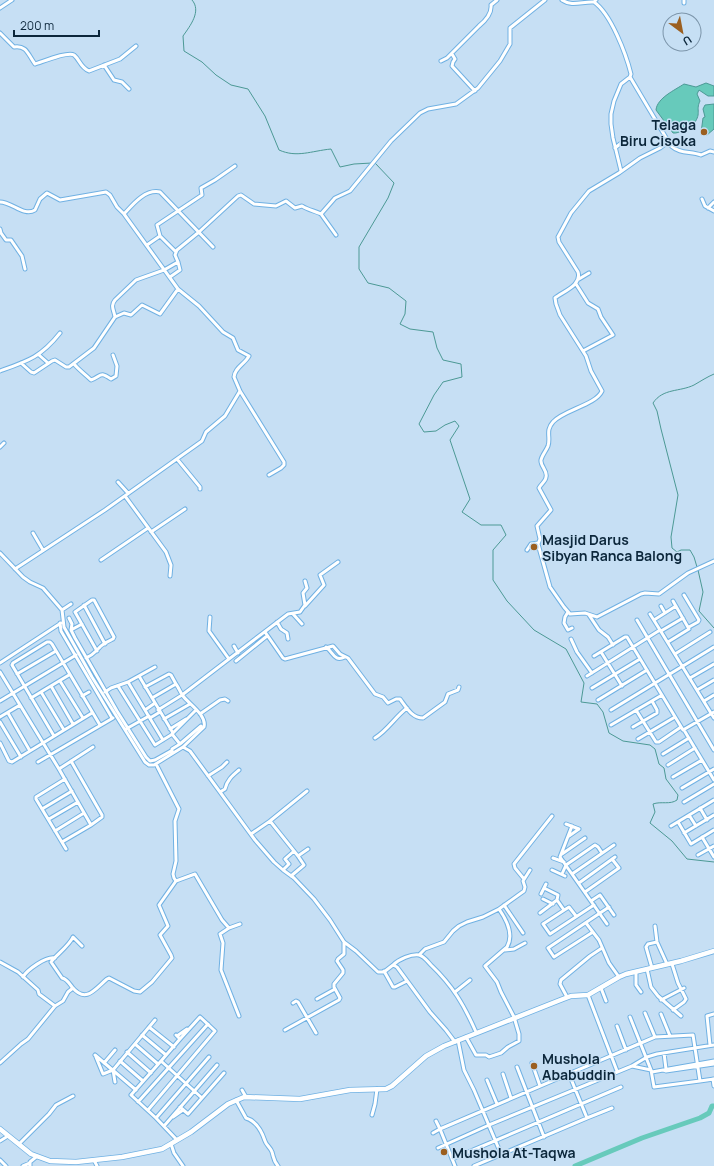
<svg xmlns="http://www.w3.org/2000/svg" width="714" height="1166" font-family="Manrope,sans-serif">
<rect width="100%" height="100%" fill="#c6dff4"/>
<path fill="#67cabb" stroke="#4c9995" d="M706,83l8,3v10h-6l-9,-6 -2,4 3,7c-5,10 3,12 -8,25 -7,1 -12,8 -19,7l-17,-23c1,-12 19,-20 28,-26l12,3z
M714,104v25l-7,6 -6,-2 2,-15 2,-1 -2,-8 2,-4z"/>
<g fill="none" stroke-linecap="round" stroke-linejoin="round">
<path stroke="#4c9995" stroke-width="1" d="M192,0c10,11 -2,26 -9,36l1,15 18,11 14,13 15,10 17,4 17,27 14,34c18,8 32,1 52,-1l9,18 14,-3 18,-1
M375,163l19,20 -6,15 -29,49v22l9,14 21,5 17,13 -1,13 -5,10 10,5 23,3 4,16 6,12 18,4 1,13 -19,5 -9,13 -15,29 5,8 12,-1 9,-6 10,-4 4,5 -9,14 20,59 -8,13 19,13h20l5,10 -13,15v30l14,21 27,29 32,19 18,34 -3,19 16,2 6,8 6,21 14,8 27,4 5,4 4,15 5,4 2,11 12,16 -1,5c-7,5 -16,1 -24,4l2,8 -5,11 22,18 15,18 27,3
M697,567l-3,-10 -4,-7h-9l-4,2 -5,-4 -1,-11 7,-42 -17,-66 -4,-18 -4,-8c10,-15 27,-11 41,-18 7,-4 13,-8 20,-11
M698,570l5,22 -4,19 15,17"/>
<path stroke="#67cabb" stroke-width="5" d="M575,1166l67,-28 58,-20 9,-5 3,-7h2"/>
<g stroke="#70b1e3" stroke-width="5">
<path id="street" d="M562,0c10,7 21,1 32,2l2,-2
M594,2c17,12 32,52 37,72l-1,3 -9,7 -7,17 -3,13v10l2,14 8,33
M684,3v-3
M0,8l12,-8
M0,33l14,14c13,-2 14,8 21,17 7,-2 33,-13 39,-9 6,5 6,12 15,16l31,-12 16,-13
M452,54l3,5 -2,3 -1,4 23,25
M441,61l6,-3 32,-32c6,-5 13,-13 12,-21l6,-5
M104,65l10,15 8,2 7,7
M630,77l41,69c9,8 20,5 30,9l9,-4 4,1
M668,142l-8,6 -20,10 -21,15 -30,18 -18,22 -13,24 1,5 19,30c4,13 -14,19 -23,26l1,6 4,11 26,41 5,15 11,20c-6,14 -39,19 -49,31 -8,9 -2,15 -5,24 -2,5 -6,9 -7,14 -1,6 7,11 5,17 0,4 -5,7 -7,11l12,22 -14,16 3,13 -2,5 12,43 14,20 6,7 15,-1 12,4 44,-23 4,-1 14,1 29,-21 26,-12
M615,148l10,-8
M702,199l3,7 9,5
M0,202c12,0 24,15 35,8l5,-11 7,-6 13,7 46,-8 4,3 7,12 7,7 54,75 21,17 24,26 10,6 5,12 11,6c-4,8 -14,11 -15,21l6,14 44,71v3l-3,3 -12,7
M708,208l6,-6
M124,214c9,-10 21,-25 36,-22l53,55
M321,214l15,21
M0,229l1,4 5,7h5l11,16 3,13
M160,236l-3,-11 45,-30 -1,-7 14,-8 20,-14
M147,245l13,-9 16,16
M170,277l10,-7 -2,-8
M579,279l10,-6
M576,284l12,19 10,6 3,8 12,18 -30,16
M115,317l9,-4 7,2 11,-10 18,9 18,-25
M39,355l9,8
M21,363l10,9 3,1 18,-12 3,-1 11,7h3l25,-19 21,-31c-1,-7 -5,-11 0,-17l21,-20 28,-10 14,-8 -3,-7 2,-5 22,-18 39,-36 3,-1 13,9 22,2 10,-5 9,7 7,-2c6,4 13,5 19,8l14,-16 15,-7 41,-50 29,-28 8,-4 28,-5 22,-16 22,-27 10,-17v-16l35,-28
M74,364c5,6 11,10 17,16 11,-4 8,-9 20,-1l5,-3 1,-10 -4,-11
M0,371c28,-10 41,-14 60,-38
M0,447l4,-4
M177,459l23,28v2
M118,482l10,11
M125,496l41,56 5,13 -1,11
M151,532l34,-23
M33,533l10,17
M527,550l4,-6 7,-1
M0,553l23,24 7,5 13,6 19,22 2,17 28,50 53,85 4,3h5l29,-18 7,4 65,89 19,22 9,8 11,8 20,21 16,21 14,22 12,9 22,21h6l9,-7 4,2 33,45 16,18 9,12
M101,560l47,-32
M15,569l90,-59 97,-69 4,-9 19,-16 15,-25
M684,595l15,25 -1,2 -9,5
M84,605l21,39
M305,606l19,-21 -4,-10 18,-13
M661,606l4,7
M62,610l9,-6
M568,612l-3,5 -1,6 4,7 4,-2
M293,614l9,10
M650,614l10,16
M589,615l10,15 9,7 5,8
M210,617l-1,14 20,28
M69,618l3,6 -1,6 4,8 42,73 29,46 4,4 5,-1 16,-9
M637,620l77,130
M654,620l22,-14
M277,622l4,7 6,4 1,6
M60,623l1,8 51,87
M71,630l11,-6
M661,631l22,-13
M265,632l18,26 2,1 48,-13 7,8 8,4 27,36 8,3 5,6 8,-4h4c6,8 12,19 23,19l22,-16 3,-8 10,-4 1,-3
M571,639l6,13 15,21
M668,642l21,-13 -16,-28
M234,646l4,7
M326,647c8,6 8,15 19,10
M601,652l21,34
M675,654l35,-22
M594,656l31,-19h2l56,93 31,-18
M86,658c7,-3 8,-5 13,-10 3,-4 10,-7 14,-9l1,-2 -20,-37h-2l-17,12 22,39
M236,661l31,-25
M0,663l61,-40
M0,672l59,97 32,56 -29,17
M17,674l39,-23
M139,676l34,57
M587,676l73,-46 54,88
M690,678l24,-14
M60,681l23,37
M128,682l35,58
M51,686l22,38
M118,686l37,59 16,-10 25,-25
M145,687l24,-13 2,1 5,9
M592,688l48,-29
M697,690l17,-10
M41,692l23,38
M105,692l6,-4 17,-6 27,-15
M82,696l7,-4
M31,698l38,-23
M152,698l24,-14c3,4 4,8 7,12 6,8 24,19 21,31l-21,20
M598,700l49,-30
M0,701l76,-46
M704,701l10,-6
M145,710l10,-7
M158,710l24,-15 106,-81 12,-2 5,-7 -2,-12 4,-5 -2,-7
M611,710l103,-63
M636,710l20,32h3l22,-15
M8,713l22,38
M200,714l20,-14 5,-1 3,2
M0,717l20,-12
M150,718l10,-6
M164,719l26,-15
M0,722l21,35
M611,725l51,-30
M633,727l24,-14v-3l-5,-9
M126,729l23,-13
M170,729l16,-10
M684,730l30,50
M172,734l8,10 21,-18
M54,736l-42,-71 1,-2 34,-21h3l2,2 48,81
M375,738c13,-8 20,-21 32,-30
M638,739l37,-22
M0,743l9,18 3,1 80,-49
M172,752v-3l8,-5
M663,754l26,-16
M71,761l31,54v2l-11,8
M38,762l75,-44
M156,764l23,45 -4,12 1,40 -3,13 1,4 2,3 19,-7 27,46 7,8
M668,765l27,-17
M59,769l34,-22
M208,776l14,-9 5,-5
M673,777l29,-17
M65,779l-29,18v2l30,50
M682,788l32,-19
M220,792l5,-3c2,-9 7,-13 14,-19
M684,802l30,-18
M700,808l7,12
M42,809l30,-18
M689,815l7,11
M49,819l29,-17
M270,821l24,30
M678,822l13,22 23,-14
M566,824l13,5 -10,7
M572,826l-12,31 47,67
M671,826l43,-26
M55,831l29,-18
M684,833l30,-18
M251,834l19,-13 37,-30
M702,837l12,20
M562,854l23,-16
M698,855l16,-9
M553,858l11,4
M283,870l6,-6 -4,-5 9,-8 4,5 10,-7
M552,870l13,6
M562,874l4,-9 29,-20 3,2 4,6
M572,874l42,-29
M291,876l13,-11 -6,-9
M524,879l-9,-11 -1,-4 38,-48
M579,883l36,-26
M544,888l14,7 -1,5
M585,892l34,-24 -7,-9
M541,894l5,-10
M543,899l10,5
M591,901l9,-6 14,20
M504,905l19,28
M540,913l17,-13 7,10
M576,916l-7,-9 -26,17 7,10 44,-29
M586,923l13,17 10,23 10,14
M655,926l2,16 10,22
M593,932l-39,25 -6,-9 61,-41
M82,946l-9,-9c-4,9 -17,18 -22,25l11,16c5,1 7,5 10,9 14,17 23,2 35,-8l2,-1 25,13 6,1 12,-10 20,-24 -1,-3 -11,-20 8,-9 -9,-21 17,-24
M505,950l9,-1 11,-6
M419,955l6,-6 19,-7 9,-11 6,-5 8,-4 16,-5 16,-8
M0,962l18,10 20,18 1,4 16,12
M672,964l6,19 8,16 -2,3 -11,8
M393,965c6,-6 18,-11 26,-10 5,1 9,7 12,10 22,21 33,40 45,67
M652,968l-6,-21 2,-3 9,-2
M647,969l4,18 7,9 23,20
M384,971l9,16h2l12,-6
M636,972v13l5,7
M23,977c4,-7 23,-21 32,-19
M601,988l5,13
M455,992l15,-12
M588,995l29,76
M567,997l-7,-13 1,-4 29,-24 12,-8
M317,999l18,-10
M661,1000l23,-12
M293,1003l3,-2 2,1 18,31
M645,1013l10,24
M661,1014l9,22
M239,1016l-18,-46 2,-27 -3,-9 9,-6 11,-4
M630,1017l21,53 3,17 46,-6
M617,1026l9,24
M149,1027l25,20
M285,1030l54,-30 1,-2 -6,-11v-3l9,-11v-3l-6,-9 1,-2 6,-5v-12
M142,1035l24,20
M177,1036l10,-7
M466,1037l10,18h10l3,2 12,-4 7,-6 11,-6v-7l-5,-17 -13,-25 -4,-10 -12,-16 22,-19c7,-12 -1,-28 -8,-38l25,-18 1,-4 -2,-6 7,-11
M180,1039l-19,22 41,37 22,-25
M458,1040l6,30 10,20 27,64
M135,1044l23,20
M710,1045l-3,-29 7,-2
M127,1052l24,21
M664,1053l2,16
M95,1055l41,35
M96,1057l7,17 10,-4 2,12
M120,1061l23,20
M161,1061l-30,34 25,23 21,22
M0,1063l21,-19 7,-5 27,-33 8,-5 5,-9 5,-4
M104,1063l11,-13
M532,1063l8,23
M632,1066l19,4
M517,1067l27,70
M113,1070l42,-50
M663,1070l51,-9
M652,1072l11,-2 3,1 48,-7
M503,1074l8,24
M713,1079l1,7
M487,1080l10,24
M242,1090l4,7
M236,1100l10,18c10,3 16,14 19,23 1,4 6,7 7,11 2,6 1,8 6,14
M138,1102l70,-78
M180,1107l8,7 14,-16
M148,1110l67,-79 -15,-14 -20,22 -4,-4
M372,1115l3,-11 2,-15
M173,1117l10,-7
M156,1118l53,-61
M587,1118l25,-10
M164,1126l53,-61
M433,1133l7,-4 -4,-8
M0,1141l8,-5
M19,1144l30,-30 7,-9 17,-9
M171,1144l3,9 9,13
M438,1148l51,-23 143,-59 15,-9 10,-3 57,-9
M452,1159l169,-72
M0,1160l6,6
M94,1160l3,6
M23,1166l7,-3
M30,1166v-4l6,-5
M455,1166l-15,-37 215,-92 38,-2 7,46 14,-2
M474,1166l113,-48 -18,-44"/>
</g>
<g stroke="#70b1e3" stroke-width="6">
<path id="secondary" d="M0,1129l31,25 19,7 26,1 46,-5 40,-8 29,-17 37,-28 16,-7 56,2 50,-9 36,-1 6,-3 34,-30 18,-10 119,-47 8,-3 17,-1 31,-18 7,-3 55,-13 33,-10"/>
</g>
<use href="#street" stroke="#fff" stroke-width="3"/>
<use href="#secondary" stroke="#fff" stroke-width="4.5"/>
</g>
<g fill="#9b5f20" stroke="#c6dff4" stroke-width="1.5">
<circle cx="704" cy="132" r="4"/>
<circle cx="534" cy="547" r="4"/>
<circle cx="534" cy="1066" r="4"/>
<circle cx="444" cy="1152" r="4"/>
</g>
<g text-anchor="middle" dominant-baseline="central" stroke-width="3" stroke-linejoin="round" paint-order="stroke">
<g font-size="14" font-weight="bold" fill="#0c273b" stroke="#c6dff4" text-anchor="start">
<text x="696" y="124" text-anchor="end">Telaga<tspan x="696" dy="16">Biru Cisoka</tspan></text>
<text x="542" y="539">Masjid Darus<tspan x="542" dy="16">Sibyan Ranca Balong</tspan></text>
<text x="542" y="1058">Mushola<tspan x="542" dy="16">Ababuddin</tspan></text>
<text x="452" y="1152">Mushola At-Taqwa</text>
</g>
</g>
<g transform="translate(682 32) rotate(148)"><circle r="19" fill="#c6dff4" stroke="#7c95aa"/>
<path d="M0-3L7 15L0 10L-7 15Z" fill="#9b5f20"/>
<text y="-6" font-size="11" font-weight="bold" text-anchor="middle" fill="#0c273b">U</text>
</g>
<path d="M14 30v6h85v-6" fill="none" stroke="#0c273b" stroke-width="2"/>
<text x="20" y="30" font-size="12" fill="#0c273b" stroke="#c6dff4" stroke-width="3" paint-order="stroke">200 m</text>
</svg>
